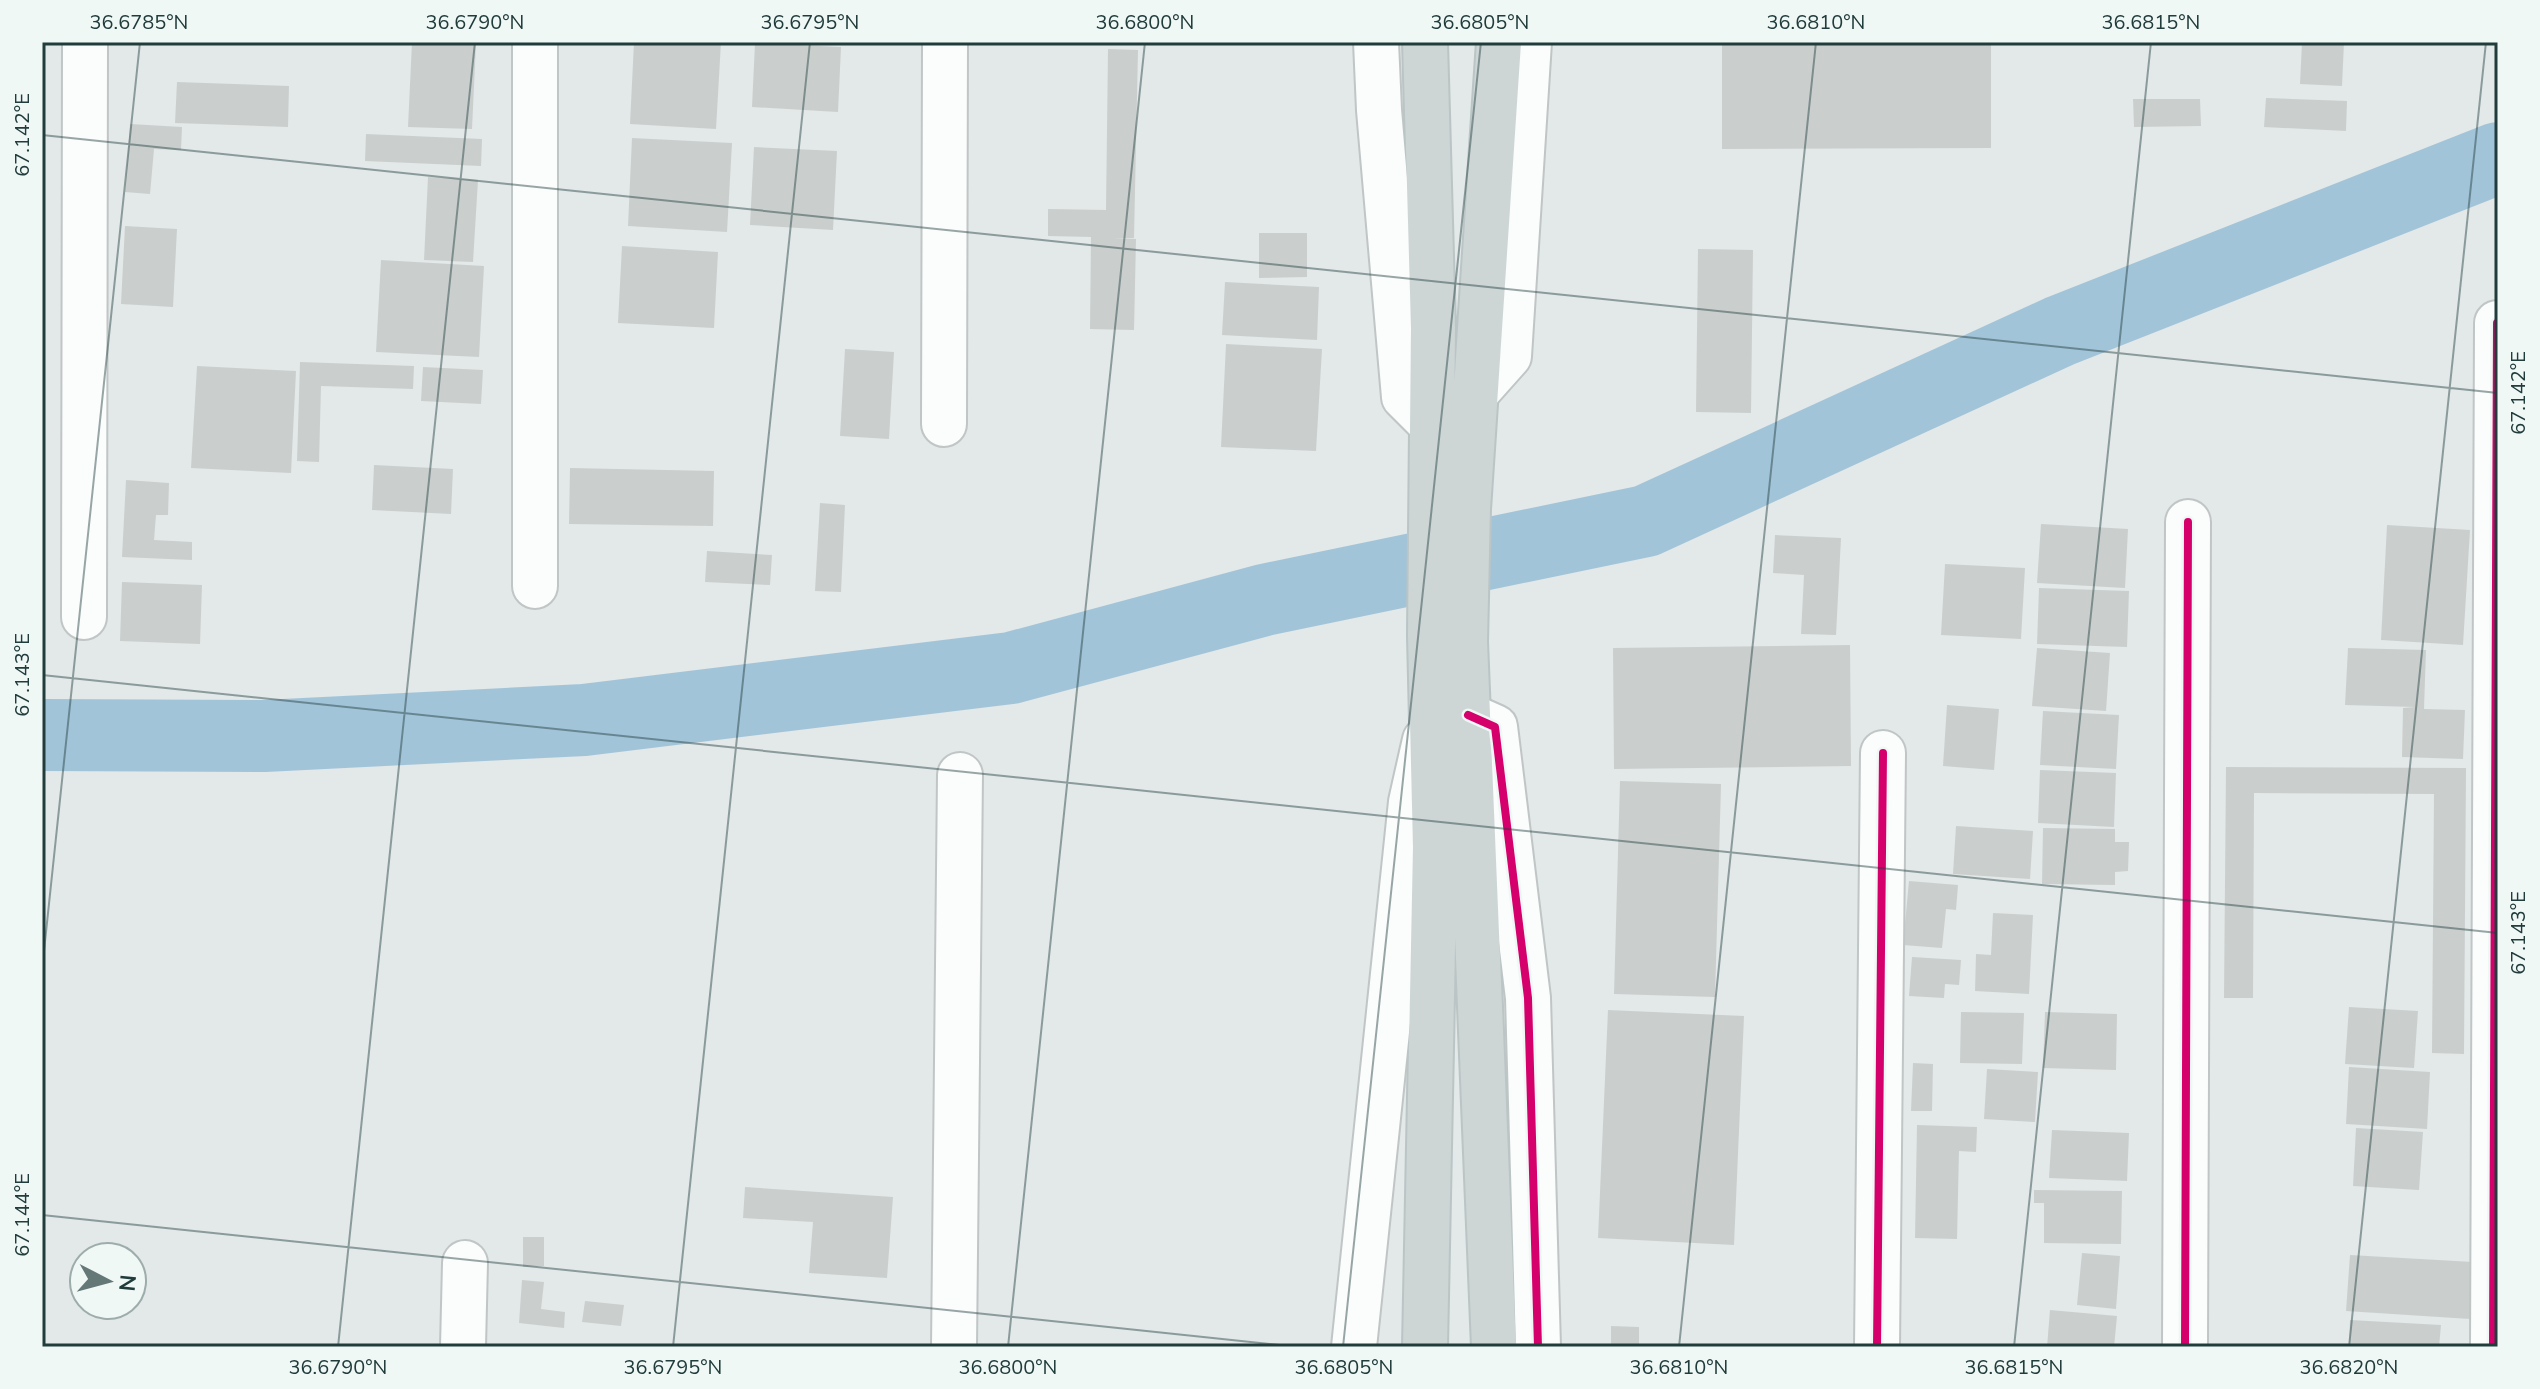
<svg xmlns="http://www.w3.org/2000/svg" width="2540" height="1389" font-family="'Nunito Sans',sans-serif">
<rect width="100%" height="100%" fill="#e3e8e8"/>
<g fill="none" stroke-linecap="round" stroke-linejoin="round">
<path stroke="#a2c4d9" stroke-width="72" d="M42,735l222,1 320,-16 427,-52 253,-68 382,-79 414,-190 438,-173"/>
</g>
<path fill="#cacfce" d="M412,42l64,1 -4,86 -64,-2z
M634,42h87l-5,87 -86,-5z
M1722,42h269v106l-269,1z
M2302,42h42l-2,44 -42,-2z
M755,43l86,4 -3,65 -86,-5z
M1108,49l30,1 -4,188h-20l22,1 -2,91 -44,-1 1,-92 -43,-1v-27l58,1z
M177,82l112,4 -1,41 -113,-4z
M2266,98l81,3 -1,30 -82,-4z
M2133,99h67l1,27 -67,1z
M130,124l52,3 -1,23 -27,-1 -4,45 -25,-2z
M366,134l116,5 -1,27 -116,-5z
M632,138l100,5 -5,89 -99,-6z
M754,147l83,4 -4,79 -83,-5z
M428,177l50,3 -5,82 -49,-2z
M125,226l52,3 -4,78 -52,-3z
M1259,233h48v44l-48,1z
M622,246l96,6 -4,76 -96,-5z
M1698,249l55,1 -2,163 -55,-1z
M381,260l103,6 -5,91 -103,-5z
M1225,282l94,5 -2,53 -95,-5z
M1226,344l96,5 -6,102 -95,-4z
M845,349l49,3 -5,87 -49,-3z
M300,362l114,4 -1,23 -92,-3 -2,76 -22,-1z
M197,366l99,5 -5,102 -100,-5z
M423,367l60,3 -2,34 -60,-3z
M374,465l79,4 -2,45 -79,-4z
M570,468l144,3 -1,55 -144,-2z
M126,480l43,3 -1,32h-12l-2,25 38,2v18l-70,-3z
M820,503l25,2 -4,87 -26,-1z
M2041,524l87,5 -3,59 -88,-5z
M2387,525l83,5 -7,115 -82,-5z
M1775,535l66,3 -5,97 -35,-1 3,-59 -31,-2z
M707,551l65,4 -2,30 -65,-3z
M1945,564l80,4 -4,71 -80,-4z
M122,582l80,3 -2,59 -80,-3z
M2039,588l90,3 -2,56 -90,-3z
M1850,645l1,121 -237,3 -1,-121z
M2037,648l73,5 -4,58 -74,-5z
M2348,648l78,2 -2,59 41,1 -2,49 -61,-2 1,-49 12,-1 -70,-2z
M1947,705l52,4 -5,61 -51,-4z
M2043,711l76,4 -3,54 -76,-4z
M2226,767l240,1 -2,286 -32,-1 2,-259 -180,-1 -1,205h-29z
M2040,770l76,3 -2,54 -76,-4z
M1620,781l101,3 -6,213 -101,-3z
M1956,826l77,5 -3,48 -77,-5z
M2043,828l72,1v13h14l-1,29 -13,1v13l-73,-1z
M1909,881l49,4 -2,25 -10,-1 -4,39 -39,-3z
M1993,913l40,2 -4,79 -54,-3 1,-37 15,1z
M1912,957l49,3 -2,25 -14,-1 -1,14 -35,-2z
M2349,1007l69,4 -4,57 -69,-4z
M1608,1010l136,6 -10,229 -136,-7z
M1961,1012l63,1 -2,51 -62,-1z
M2045,1012l72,2 -1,56 -73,-2z
M1913,1063l20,1 -1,47h-21z
M2349,1067l81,5 -3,57 -81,-5z
M1987,1069l51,3 -3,50 -51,-3z
M1917,1125l60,2 -1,25 -17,-1 -2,88 -42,-1z
M2356,1128l67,4 -4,58 -66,-4z
M2052,1130l77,3 -2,48 -78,-3z
M745,1187l148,10 -6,81 -78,-5 4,-51 -70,-4z
M2034,1190l88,1 -1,53 -77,-1v-40h-10z
M523,1237h21v29l-21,1z
M2082,1253l38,3 -4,53 -39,-4z
M2350,1255l123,7 -3,57 -124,-8z
M522,1280l22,2 -3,27 24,3 -1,16 -45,-5z
M585,1301l39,4 -3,21 -39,-4z
M2050,1310l67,6 -3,31h-67z
M2350,1320l91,5 -2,22h-90z
M1611,1326l28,1v20h-28z"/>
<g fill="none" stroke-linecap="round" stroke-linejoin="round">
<g stroke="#c0c5c5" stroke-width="48">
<path id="minor" d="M535,42v544
M1376,42l3,68 25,287 29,29
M1476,393l33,-37 20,-314
M944,424l1,-382
M84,617l1,-575
M1468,715l27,12 33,271 10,349
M463,1347l2,-84
M954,1347l6,-572
M1354,1347l57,-545 14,-62
M1877,1347l6,-594
M2185,1347l3,-825
M2493,1347l4,-1024"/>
</g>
<g stroke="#bbc5c5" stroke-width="48">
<path id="major" d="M1425,42l8,286 -3,308 5,211 -10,500
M1494,1347l-29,-705 3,-133 31,-467"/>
</g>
<use href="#minor" stroke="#fbfcfc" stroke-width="44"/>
<use href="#major" stroke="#cdd5d5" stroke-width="44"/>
<g stroke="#f0f8f6" stroke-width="13">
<path id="cycleway" d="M1468,715l27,12 33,271 10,349
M1877,1347l6,-594
M2185,1347l3,-825
M2493,1347l4,-1024"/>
</g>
<use href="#cycleway" stroke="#d6006c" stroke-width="8"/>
</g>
<path fill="none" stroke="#203c3b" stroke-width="2" stroke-opacity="0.45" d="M42,135l2456,258M42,675l2456,258M42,970l98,-928M42,1215l1257,132M338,1347l137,-1305M673,1347l137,-1305M1008,1347l137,-1305M1343,1347l138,-1305M1679,1347l137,-1305M2014,1347l137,-1305M2349,1347l137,-1305"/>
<rect width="2540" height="1389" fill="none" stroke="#f0f8f6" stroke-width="88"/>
<g transform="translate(108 1281) rotate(96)"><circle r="38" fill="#f0f8f6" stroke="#9dadab" stroke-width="2"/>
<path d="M0-6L14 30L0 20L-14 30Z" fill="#647878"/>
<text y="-12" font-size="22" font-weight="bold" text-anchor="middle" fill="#203c3b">N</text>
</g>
<rect x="44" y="44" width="2452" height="1301" fill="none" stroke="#203c3b" stroke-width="3"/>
<g font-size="20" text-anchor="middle" fill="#203c3b">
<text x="139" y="29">36.6785°N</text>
<text x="475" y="29">36.6790°N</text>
<text x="810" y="29">36.6795°N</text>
<text x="1145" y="29">36.6800°N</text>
<text x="1480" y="29">36.6805°N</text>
<text x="1816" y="29">36.6810°N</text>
<text x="2151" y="29">36.6815°N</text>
<text transform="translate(22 135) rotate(-90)" y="7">67.142°E</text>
<text transform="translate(2518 393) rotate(-90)" y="7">67.142°E</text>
<text transform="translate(22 675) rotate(-90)" y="7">67.143°E</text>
<text transform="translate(2518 933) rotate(-90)" y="7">67.143°E</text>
<text transform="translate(22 1215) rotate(-90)" y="7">67.144°E</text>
<text x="338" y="1374">36.6790°N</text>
<text x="673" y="1374">36.6795°N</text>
<text x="1008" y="1374">36.6800°N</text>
<text x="1344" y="1374">36.6805°N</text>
<text x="1679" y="1374">36.6810°N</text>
<text x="2014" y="1374">36.6815°N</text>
<text x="2349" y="1374">36.6820°N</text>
</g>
</svg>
